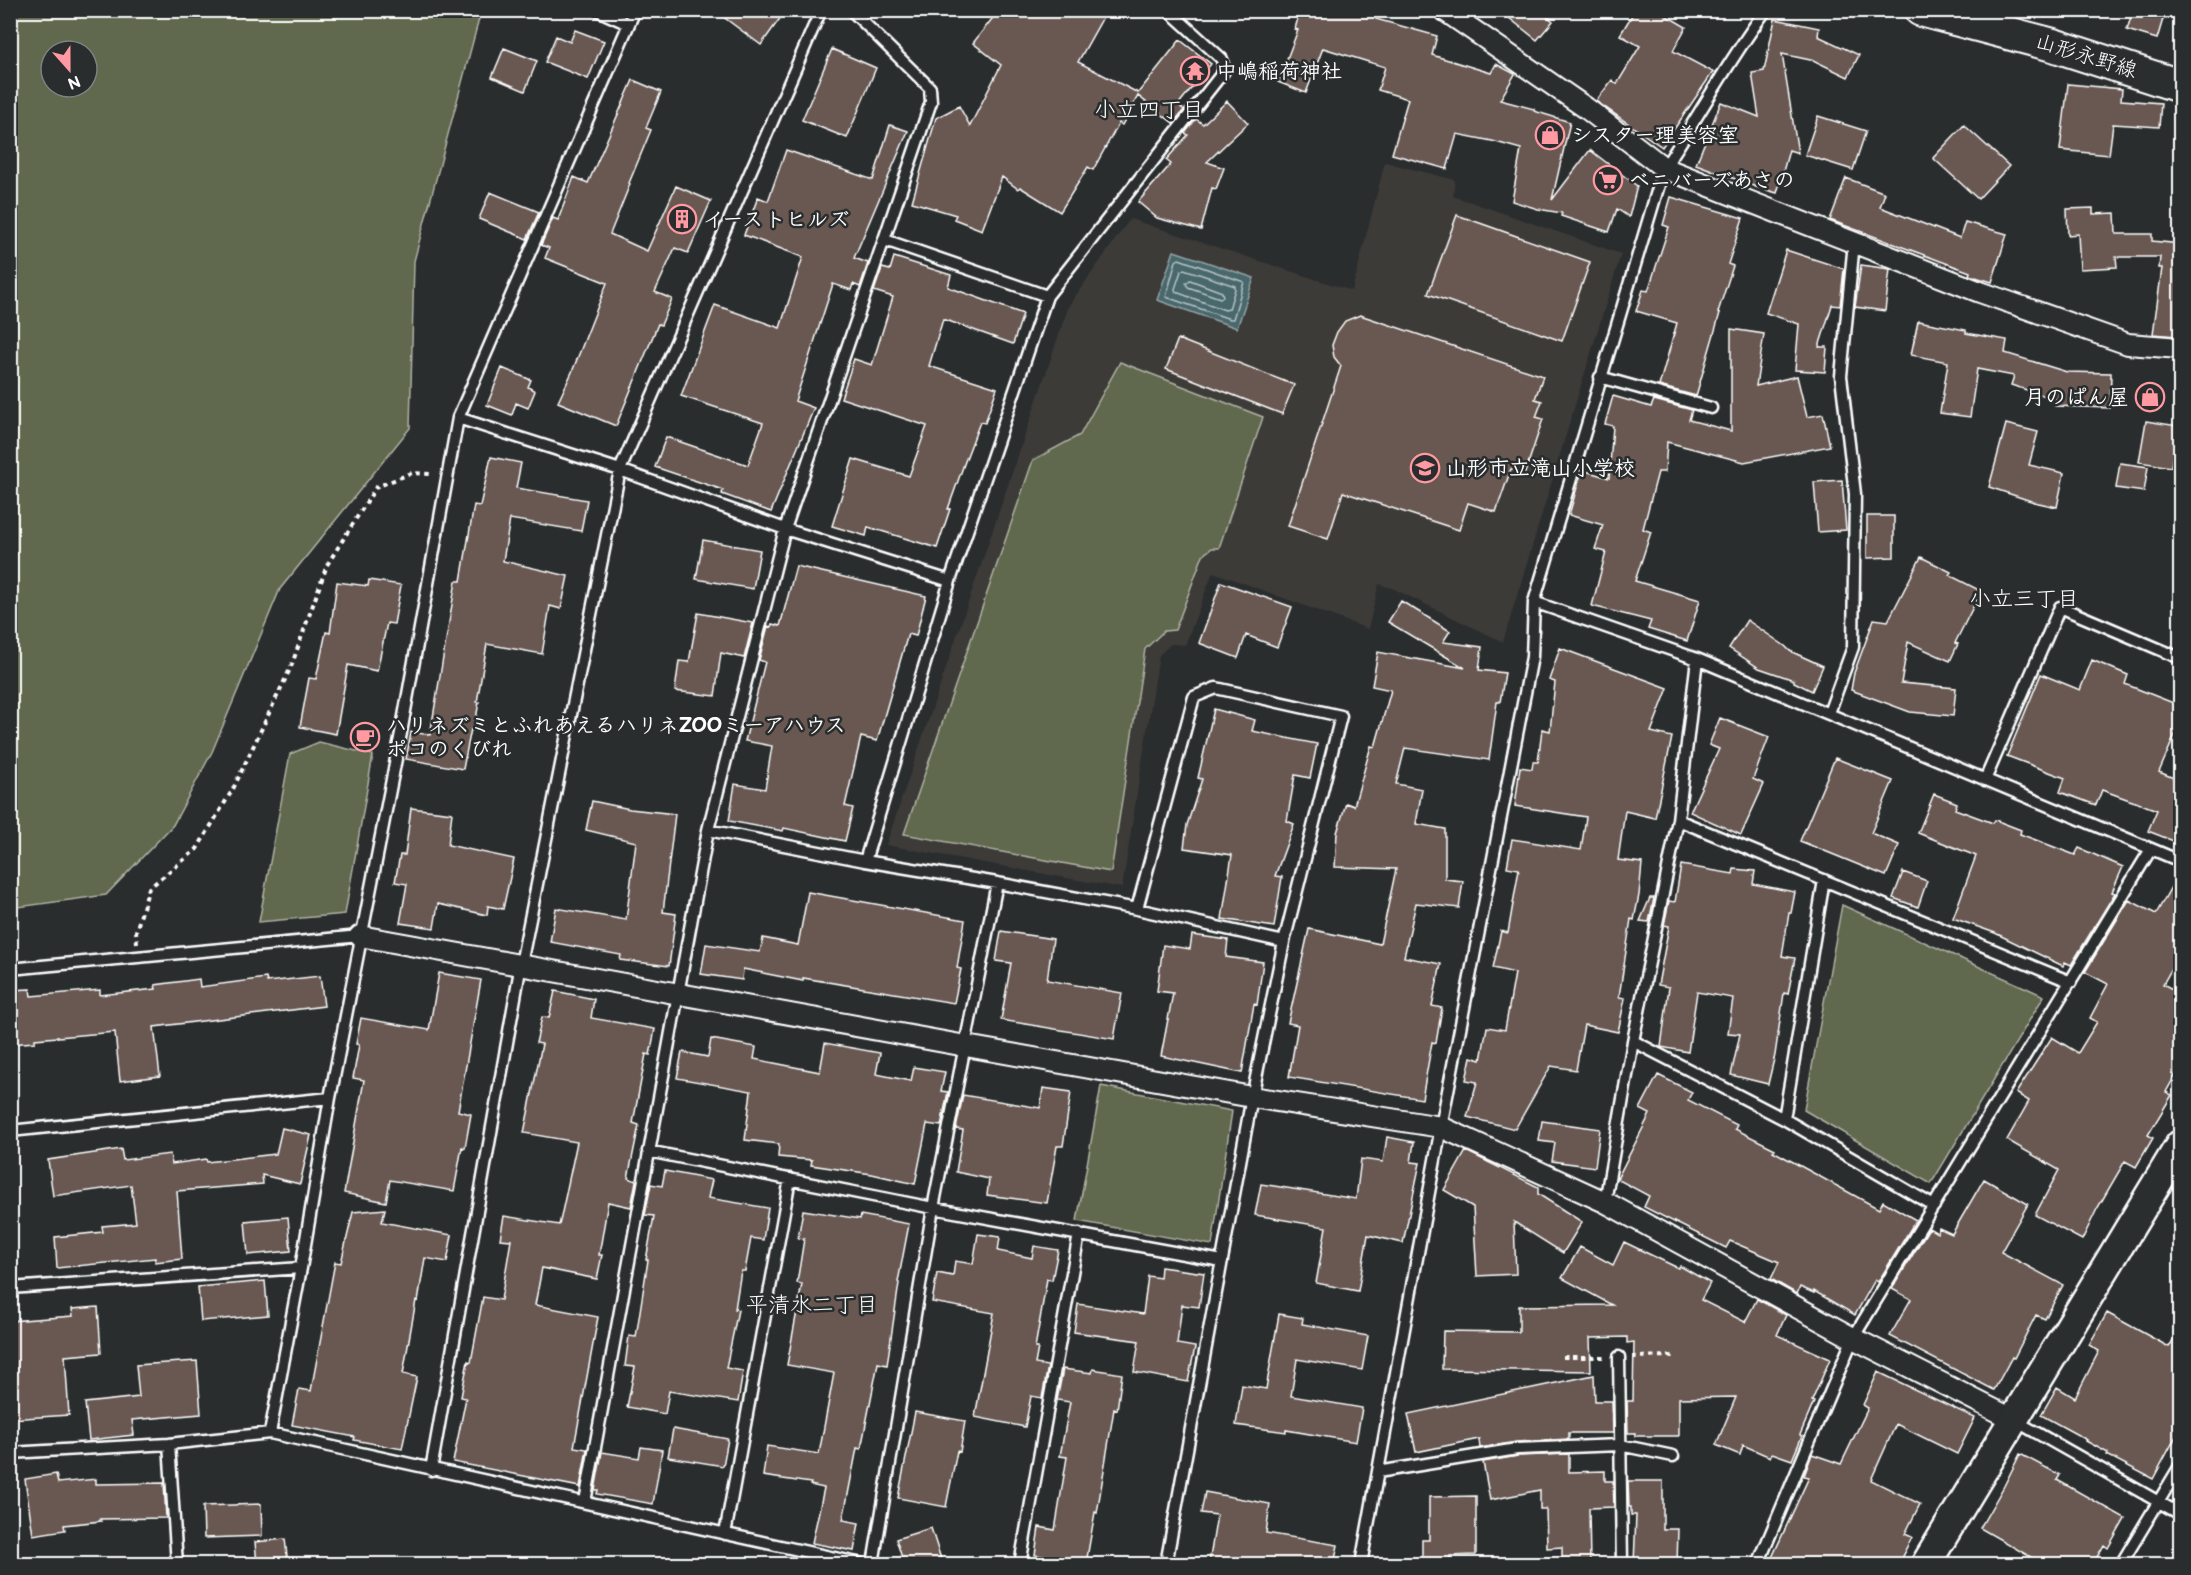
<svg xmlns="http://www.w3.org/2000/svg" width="2191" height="1575" font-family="'Balsamiq Sans','Klee One',sans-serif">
<rect width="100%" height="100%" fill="#2a2d2e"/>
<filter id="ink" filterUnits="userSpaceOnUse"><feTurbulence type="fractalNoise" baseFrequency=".0167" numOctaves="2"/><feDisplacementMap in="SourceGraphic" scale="12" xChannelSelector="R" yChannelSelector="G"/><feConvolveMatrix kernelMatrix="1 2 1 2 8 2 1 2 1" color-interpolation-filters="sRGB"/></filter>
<g filter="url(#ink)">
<path fill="#3d3a38" d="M1385,162l70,18 -2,16 168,58 -118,388 -109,-53 -15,-5 -11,45 -155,-57 -28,73 -14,-1 -12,11 -37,233 -236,-43 183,-540 61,-86 222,72z"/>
<path fill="#60684e" stroke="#b0b4a6" stroke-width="1.5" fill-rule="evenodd" d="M472,10l7,9 -65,242 -4,167 -130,161 -68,163 -39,73 -67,70 -95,13v-897zM51,51h36v36h-36z
M1120,362l143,55 -44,131h-7l-9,7 -28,75 -11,1 -19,18 -34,223 -207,-38 129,-374 47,-25z
M319,742l54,13 -28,159 -86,8 31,-168z
M1842,905l202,91 -113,188 -127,-74z
M1101,1086l131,25 -20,134 -135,-24z"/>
<path fill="#49676c" stroke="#92a4a7" stroke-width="1.5" d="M1174,251l80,27 -17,50 -80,-28z"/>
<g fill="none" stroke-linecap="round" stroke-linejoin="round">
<path stroke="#b6c2c4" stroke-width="1.5" d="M1179,259l65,23 -11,37h-3l-64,-22 10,-36z
M1184,269l51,17v3l-6,20 -4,1 -49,-18 -1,-3 6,-18z
M1190,280l32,12 1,5 -3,1 -32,-11 -2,-4z"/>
</g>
<path fill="#695851" stroke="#fff" stroke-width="1.5" d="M714,10h72l-25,35z
M999,10h108l-29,52 60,31 42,-53 31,24 -33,41 6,5 -11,13 -35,-27 -16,29 -3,-2 -26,47 -5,-3 -28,45 -40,-25 -2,2 -16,-12 -20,53 -28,-11 2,-4 -44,-13 24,-84 23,-12 11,20 31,-61 -28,-22z
M1300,10h79l-3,9 61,17 -5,19 59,18 5,-9 19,10 -15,26 34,9v2l36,11 -18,78 38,-50 47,36 -8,31 -12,-8 -8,23 -48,-16 1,-3 -24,-4 -26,-8 9,-52 -29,-8 -35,-7 -10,35 -55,-15 16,-55 -30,-9 7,-23 -62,-19 -17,45 -28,-11 20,-52 -3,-1z
M1499,10h40l14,11 -16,19z
M1635,10h22l29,17 -13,24 40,21 -51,75 -66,-46 16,-21 5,4 23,-38 -20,-11z
M2133,10l30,9 -6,20 -30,-9z
M1775,19l44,9 -1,8 41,19 -11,22 -33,-16 -33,-7 16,99 -9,-3 -12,43 -21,-6 -60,-23 25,-62 38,15 -7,-44 12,-2z
M575,30l29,11 -16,38 -43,-17 11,-26 14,6z
M504,48l33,13 -12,30 -33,-14z
M832,49l44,19 -29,70 -45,-18z
M633,80l28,12 -15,36 5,2 -22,53 1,1 -20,50 37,17 29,-65 35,15 -23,52 -13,-5 -20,44 17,7 -11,26 -3,-1 -42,102 -58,-24 14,-30 35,-89 -62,-25 4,-10 -8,-3 12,-27 5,2 16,-43 14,6z
M2068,84l54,5 -1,11 40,3 -2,24 -46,-3 -4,31 -49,-5z
M1227,101l21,22 -41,39 17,6 -8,21 -4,-1 -11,42 -44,-12 -19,-16 33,-38 -5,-4 22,-25 -3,-2 11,-14 7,5z
M1818,116l48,15 -13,39 -48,-15z
M890,125l18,6 -54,127 14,5 -8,24 -7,-3 -2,6 -18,-6 -38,117 19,7 -43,104 -49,-18 1,-4 -68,-23 11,-30 82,28 15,-42 -82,-27 34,-91 65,23 23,-71 -59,-22 14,-38 10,4 18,-51 87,30z
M1964,125l45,41 -31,33 -45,-41z
M1846,178l39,15 -5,14 80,31 5,-16 42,12 -15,48 -20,-6 -3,-1 1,-3 -140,-52z
M490,192l49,20 -12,27 -48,-20z
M1671,197l72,21 -15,46 5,2 -15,46 2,1 -24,83 -37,-10 18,-63 -41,-12 7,-21 5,1 21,-64 -6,-2z
M2093,208v6l22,-1 1,21h36v7l29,3v58l-4,34 -24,-2 9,-66h-3l1,-11h-44l1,10 -37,2 -2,-35 -10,1 -1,-26z
M1457,215l133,47 -28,79 -134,-47z
M1786,250l58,19 -4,37 -8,-1 -13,42h8l-2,25 -30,-2 4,-46 -33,-11z
M894,257l57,18 -3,12 75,27 -10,30 -70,-25 -14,47 68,22 -12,35 -5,-1 -16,42 -16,45h2l-13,39 -69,-21 -2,9 -34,-10 21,-67 56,17 18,-50 -86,-28 13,-39 18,6 21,-68 -19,-6 8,-23 8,2z
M1861,265l29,4 -5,42 -30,-4z
M1360,315l183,61 -8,23 7,2 -6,16 7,2 -18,54 -14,-4 -15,43 -28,-9 -9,27 -116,-38 -15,47 -40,-13 53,-160 -7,-9 -2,-12 5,-13 8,-11z
M1918,321l48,9v3l41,7 -2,13 62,19 44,1 -1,35 -55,-2v-7l-44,-14 3,-9 -37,-7 -7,48 -30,-4 8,-51 -37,-7z
M1731,329l33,5 -8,52 41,-10 10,41 16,-3 7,32 -86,16 -77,-20 -2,30h-7l-15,57 8,3 -16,49 65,19 -13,41 -39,-12 3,-8 -59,-15 14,-54 -11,-3 8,-24 -34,-10 13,-45 27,8 4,-52 -8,-2 8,-28 38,11 3,-7 38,10 -3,10 42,11z
M1178,339l116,46 -12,29 -116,-45z
M502,368l29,12 -3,7 7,4 -7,17 -12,-5 -4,12 -25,-10z
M2146,421l32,5 -7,41 -32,-5z
M2006,424l32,8 -9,33 35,8 -7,34 -23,-5 -45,-15z
M491,457l30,6 -5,25 71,12 -6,31 -71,-12 -7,42 65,15 -7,33 -11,-3 -8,48 -55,-10 -10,58h2l-5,28 -3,-1 -8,40 -57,-10 5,-27 19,3 26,-154h5l13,-76 6,1z
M2120,463l28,4 -4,25 -28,-4z
M1842,480l4,50 -28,2 -4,-50z
M1867,516h27v41l-27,1z
M703,540l57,10 -7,39 -57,-10z
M1921,557l30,15 -2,3 32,16 -26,52 3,1 -8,17 -42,-19 -7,41 55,5 -3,28 -43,-4 -59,-22 3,-17 20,-54 14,2z
M796,566l130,30 -10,40 -8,-2 -31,107 -16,-4 -16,69 8,2 -8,33 -61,-13 -1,3 -54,-10 6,-37 30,5 7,-43 -27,-5 20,-79 -6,-2 9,-34 3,1 1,-3 8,2z
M369,580l32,5 -7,39 -7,-1 -10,48 -29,-6 -12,69 -36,-7 9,-49 7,1 10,-47 4,1 7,-51 31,4z
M1221,582l71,25 -15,40 -31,-12 -8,23 -39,-15z
M1401,601l49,30 -7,11 39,5 -3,23 26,3 -5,29h-3l-8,58 -84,-12 -9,36 26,5 -6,35 29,5v50l18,2 -4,27 -43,-5 -12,54 37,7 -9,42 10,2 -6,35 -4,-1 -10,57 -133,-22 9,-52 -10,-2 21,-94 71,15 16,-75 -61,-2 2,-34 9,-30 8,3 17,-60 4,1 16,-57 -19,-4 6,-34 87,16 -77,-46z
M698,613l55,10 -9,35 -23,-5 -6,43 -40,-5 4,-30 10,1z
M1747,620l38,26 5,5 33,15 -11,25 -18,-9v-2l-35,-12 -30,-20z
M1560,648l108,40 -17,44 21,5 -17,81 -30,-7 -7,49 24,3 -3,32 -5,25 -3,-1 -12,78 6,1 -7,34 -34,-7 -8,45 -25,-4 -36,63 -48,-12 10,-35 -11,-2 5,-23 10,3 6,-33 18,3 10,-57 -22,-5 8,-37 7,2 11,-64 -12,-2 5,-28 69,11 5,-33 -71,-11 5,-39 12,2 1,-7h5l4,-33 8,2 5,-49 -6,-2z
M2092,660l36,15 -3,9 56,22v15l-22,51 22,9v63l-33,-13 9,-21 -55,-20 -6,15 -36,-13 5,-14 -58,-22 34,-82 39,16z
M1214,709l41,11 -3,11 65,13 -7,34 -15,-3 -8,46 7,3 -19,52 7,1 -8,50 -52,-8 10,-64 -48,-7 3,-23 15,-46 -4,-1z
M1720,718l49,19 -16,42 11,5 -23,51 -51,-23 29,-63 -10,-4z
M1835,758l58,23 -22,52 28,12 -13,31 -86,-35z
M1934,794l23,9 -2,6 38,14 2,-3 26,10 -1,4 55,21 4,-7 44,19 -11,25 3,1 -44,72 -6,-3 -2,4 -68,-33 -42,-15 23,-62 -58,-23z
M592,801l38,8 45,5 -12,98 13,2 -7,52 -49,-6 1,-5 -71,-13 6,-34 70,12 10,-78 -50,-12z
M411,808l41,5 -4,32 66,14 -11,50 -15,-3 -1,9 -49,-11 -4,24 -34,-5 7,-39 -12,-2 5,-27h5z
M1681,865l52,9 1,-5 21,2 -2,13 42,8 -4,21h-2l-7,43 13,2 -7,36 -4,-1 -9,62 -7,29 -37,-9 9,-41 -12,-1 5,-35 -36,-6 -9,60 -27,-5 8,-60 -11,-2 11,-59 -5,-1 5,-24 6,1z
M2181,869v83l-18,32 18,10v71l-15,27 6,3 -24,40 5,3 -17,29 -11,-6 -28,48 -15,31 -47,-25 24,-45 -52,-30 22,-39 -13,-8 36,-56 26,16 19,-31 -7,-4 18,-34 -23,-12 44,-72 27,14z
M1903,872l24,9 -9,26 -25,-9z
M808,892l157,28 -8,48 4,1 -7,34 -151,-25v3l-60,-12 -1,11 -41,-6 5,-30 54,8 3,-14 35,7z
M1650,898h4l-5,24 -9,-1z
M1001,931l52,8 -6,41 75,13 -8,46 -113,-19 10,-57 -15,-2z
M1192,935l36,5 -2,17 37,5 -6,43 -3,-1 -12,69 -81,-17 12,-63 -16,-2 6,-46 27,4z
M439,973l42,7 -23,131 13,3 -6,34 -3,-1 -8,44 -64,-11 -4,22 -42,-9 20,-113 -11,-2 6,-33 -3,-1 5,-26 68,12z
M320,976l4,30 -170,21 6,49 -40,5 -5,-49 -80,7v3l-25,2v-54l20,-1 1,7 69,-6v5l56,-6 -1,-4 44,-6 1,8 66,-9 1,4z
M555,991l39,8 -3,19 64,11 -5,26 -4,-1 -13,69 6,2 -11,53 8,3 -5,26 -23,-5 -9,53h3l-5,24 -55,-11 -7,37 63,12 -24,130 13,2 -7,38 -127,-25 13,-64 -5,-1 7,-36 3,1 12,-65 18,3 10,-60 -11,-1 4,-23 55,9 2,-8 16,-75 -53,-9 18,-89 -6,-1 6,-26 7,1z
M711,1039l45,8 -2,12 66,13 5,-29 55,10 -4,21 35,7 3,-14 31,5 -4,19 7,1 -7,34 -14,-2 -12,60 -43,-10 -61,-9 1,-5 -34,-3 1,-13 -34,-4 6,-49 -74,-13 5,-26 26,5z
M1658,1075l34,17 -4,8 49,25 -2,4 40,20 -2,2 106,58 4,-8 33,19 -38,62 -3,-2 -20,35 -41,-24v2l-14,-6 -3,7 -26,-15 8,-17 -49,-21 -4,7 -82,-41 5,-11 -32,-17 33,-65 -10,-5z
M1043,1088l28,4 -8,54h-6l-10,57 -60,-8 2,-16 -33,-7 7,-42 -7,-1 7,-34 77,13z
M1542,1121l58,8 -5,38 -43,-6 3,-18 -16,-2z
M282,1128l29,7 -11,49 -38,-9 1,9 -86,7 5,68 -27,3v-4l-98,10 -2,-31 48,-5 -1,-6 34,-3 -5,-38 -78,11 -5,-36 73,-11 2,11 47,-6 2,10 34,-5 1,3 69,-8z
M1387,1137l27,5 -3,20 9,1 -17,80 -35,-8 -10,56 -42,-8 10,-56 -71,-12 6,-31 95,15 5,-40 22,3z
M1466,1151l72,36v7l44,28 -19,31 -49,-31 2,52 -39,2 -4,-69 -29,-17z
M665,1171l47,9 -4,18 60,10 -5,32 -12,-2 -6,33h-4l-6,38 3,1 -12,58 17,3 -5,31 -69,-11 -4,23 -38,-7 8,-40 -10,-1 4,-30 7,1 12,-77h-2l8,-44 -9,-1 6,-31 11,2z
M1984,1179l44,25 -27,48 62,33 -18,34 -9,-4 -22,43 -2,-1 -18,33 -104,-54 21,-37 -19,-10 37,-61 8,5 2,-5 13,6z
M385,1209l-3,13 70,13 -5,27 -22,-4 -7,43 -2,-1 -13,74 14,3 -15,72 -48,-9 1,-3 -63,-12 7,-36 12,2 24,-129 6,1 12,-51z
M803,1210l57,9 1,-4 48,9 -11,58 1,1 -12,82 -9,-2 -17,86 -4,-1 -14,72 16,3 -5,28 -42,-8 12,-55 -14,-3 1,-2 -48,-7 4,-30 52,8 15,-81 -47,-8 15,-81 -5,-1 7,-44 -6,-1z
M288,1217l3,34 -43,4 -3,-34z
M978,1234l22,3 -2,14 34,7 2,-12 24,4 -6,30 -5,-1 -12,69h3l-3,16 13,2 -6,32 -11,-2 -6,31 -50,-10 19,-104 -62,-11 5,-29 16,3 2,-15 18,3z
M1624,1242l54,26 2,-2 30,17 -9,17 44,22 12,-23 29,16 -9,20 53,24 -18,42 2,1 -14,33 2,1 -10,24 -20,-7 -2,4 -27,-12 -3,10 -24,-10 20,-48 -57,1v38h-44v-3h-7l-1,-32h6l1,-59 -7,1v-6l-37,1 1,33 -149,-2 1,-38 76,1v-26l93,-1 -50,-27 18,-31 33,18z
M1161,1267l43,6 -5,34 -17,-2 -5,39 18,3 -7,35 -54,-10 5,-31 -65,-9 4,-28 65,10 5,-38 12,2z
M265,1281l3,34 -67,6 -3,-34z
M98,1307l3,46 -36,3 4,59 -59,4v-98l63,-5 -1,-7z
M2107,1313l62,34 12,-19v99l-28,52 -46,-24 1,-2 -22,-12 1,-1 -46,-25 16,-28 18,11 24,-47 -10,-6z
M1279,1314l24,4 -1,6 66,12 -6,34 -65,-11 -6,37 71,12 -6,34 -70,-12v2l-50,-7 6,-40 24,4z
M197,1361l4,53 -69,6 2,15 -45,5 -4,-37 54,-6 -3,-32z
M1063,1369l29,4 1,-4 29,5 -5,36 -3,-1 -17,104 -2,-1 -9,52 -51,-9 4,-28 16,3 12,-73 -7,-1 10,-54 -13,-2z
M1878,1372l97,46 -18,36 -61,-30 -25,56 49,24 -15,30 7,3 -14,27h-129l40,-87 -5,-1 8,-22 29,10 27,-56 -5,-3z
M1594,1375l1,26h17l1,32h-44v6l-52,3 -37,6 -1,-9 -63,13 -8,-38z
M915,1412l50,9 -5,31 -3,-1 -11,56 -48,-9z
M673,1429l55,10 -5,27 -55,-9z
M641,1447l21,3 -9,54 -56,-10 1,-4h-3l7,-38 37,6z
M1569,1454v18l36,-1v10h8l1,26 -25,1 1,56h-28v-17l-15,1 -1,-39h-6v-19l-50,10 -7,-38 35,-6z
M2020,1454l40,21 -3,5 68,38 -17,30 -4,-3 -11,19h-50l-63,-36 24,-42z
M56,1474l2,9 38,-4v5l68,-1 2,35 -66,1 1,2 -37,4 1,5 -32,5 -8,-56z
M1628,1481h35v48h15l-1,35h-43l2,-49h-5v-8h-2z
M1205,1492l65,12 -4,29 72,12 -4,19h-125l8,-49 -16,-2z
M1476,1496v59l-26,1v5h-28v-21h7v-43z
M261,1504l1,32 -58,2 -1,-32z
M931,1528l10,31 -17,5h-20l-8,-25z
M285,1539l3,25h-31l-2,-22z"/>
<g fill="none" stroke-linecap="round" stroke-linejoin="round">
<g stroke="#fff" stroke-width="15">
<path id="lane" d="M597,10l31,14
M1047,296l177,-225 -2,-12 -54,-49
M1600,377l111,31
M458,418l162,52 165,59 165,52
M1534,602l163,57 483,202
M1829,713l24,-66 2,-153 -14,-118 13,-134
M1985,780l75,-173 120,51
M1678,820l393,162
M708,830l157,31 132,22 140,26 147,33
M865,861l85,-280 97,-285 -162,-56
M1137,909l57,-212 22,-9 125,28 -57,226 -32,155 -86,467
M10,969l350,-33
M1633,1041l151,78 150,87
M1784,1119l40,-239
M10,1131l320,-33
M648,1151l285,57 289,53
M1605,1202l28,-161 45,-221 19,-161
M10,1288l291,-20
M1619,1357l3,207
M2014,1420l166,94
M270,1433l31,-165 29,-170 71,-365 57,-315 177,-408
M169,1444l8,120
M10,1453l159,-9 101,-11 592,131
M431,1470l90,-506 99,-494 201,-460
M1378,1472l139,-23 103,-4 53,11
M585,1502l123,-672 77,-301 146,-427 -1,-14 -79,-78
M725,1534l65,-355
M873,1564l60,-356 64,-325
M1020,1564l59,-330
M1361,1564l80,-437 91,-470 2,-55 130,-434c35,-52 64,-107 102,-158
M1758,1564l95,-226 298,-489
M2121,1564l59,-98"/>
</g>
<g stroke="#fff" stroke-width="24">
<path id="street" d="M1444,10l142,98 78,60 316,124 148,52 52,4
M360,936l606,110 286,51 189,30 164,75 248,136 161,82"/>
</g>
<g stroke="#fff" stroke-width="33">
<path id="secondary" d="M1926,1564l254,-419"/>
</g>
<g stroke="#fff" stroke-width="36">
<path id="primary" d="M1921,10l132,35 127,41"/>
</g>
<path stroke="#fff" stroke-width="4" stroke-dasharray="4.5 4.5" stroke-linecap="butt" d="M137,943l-1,-12 13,-43 48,-39 36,-60 58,-122 36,-102 49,-78 36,-14 20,1
M1563,1357h41
M1632,1357l42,-1"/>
<use href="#lane" stroke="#2a2d2e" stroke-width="10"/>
<use href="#street" stroke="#2a2d2e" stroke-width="20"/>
<use href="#secondary" stroke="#2a2d2e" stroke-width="28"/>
<use href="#primary" stroke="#2a2d2e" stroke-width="32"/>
</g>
</g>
<defs>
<g id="temple-ring" transform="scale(1.5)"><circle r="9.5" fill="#2a2d2e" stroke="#ff9aa2" stroke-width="1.5"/><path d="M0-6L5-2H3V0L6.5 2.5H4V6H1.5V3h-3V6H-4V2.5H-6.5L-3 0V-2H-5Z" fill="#ff9aa2"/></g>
<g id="shop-ring" transform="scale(1.5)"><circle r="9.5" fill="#2a2d2e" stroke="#ff9aa2" stroke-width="1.5"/><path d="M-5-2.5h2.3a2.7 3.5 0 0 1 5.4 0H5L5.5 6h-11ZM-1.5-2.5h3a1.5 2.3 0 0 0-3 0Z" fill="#ff9aa2"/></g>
<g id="supermarket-ring" transform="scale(1.5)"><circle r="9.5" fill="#2a2d2e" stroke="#ff9aa2" stroke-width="1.5"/><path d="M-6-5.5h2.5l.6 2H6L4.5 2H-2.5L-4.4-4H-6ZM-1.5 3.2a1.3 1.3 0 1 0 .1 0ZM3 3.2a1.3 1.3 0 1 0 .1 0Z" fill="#ff9aa2"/></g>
<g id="building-ring" transform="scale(1.5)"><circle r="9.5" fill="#2a2d2e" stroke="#ff9aa2" stroke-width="1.5"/><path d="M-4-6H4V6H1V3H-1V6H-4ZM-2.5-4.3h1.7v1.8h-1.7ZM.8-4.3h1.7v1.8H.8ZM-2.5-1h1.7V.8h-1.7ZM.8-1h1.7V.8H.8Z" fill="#ff9aa2"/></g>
<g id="school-ring" transform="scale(1.5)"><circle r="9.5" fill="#2a2d2e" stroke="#ff9aa2" stroke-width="1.5"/><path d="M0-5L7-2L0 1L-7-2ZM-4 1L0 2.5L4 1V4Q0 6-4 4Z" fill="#ff9aa2"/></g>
<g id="cafe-ring" transform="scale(1.5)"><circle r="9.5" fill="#2a2d2e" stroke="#ff9aa2" stroke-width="1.5"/><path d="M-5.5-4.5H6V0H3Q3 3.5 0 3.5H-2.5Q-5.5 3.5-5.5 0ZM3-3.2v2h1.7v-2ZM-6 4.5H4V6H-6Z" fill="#ff9aa2"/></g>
</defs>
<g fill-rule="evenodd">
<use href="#temple-ring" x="1195" y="71"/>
<use href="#shop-ring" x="1550" y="135"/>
<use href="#supermarket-ring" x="1608" y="180"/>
<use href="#building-ring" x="682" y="219"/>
<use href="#shop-ring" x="2150" y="397"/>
<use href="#school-ring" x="1425" y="468"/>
<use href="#cafe-ring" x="365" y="737"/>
</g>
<g text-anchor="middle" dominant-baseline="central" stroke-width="5" stroke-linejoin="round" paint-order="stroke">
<g font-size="21" fill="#fff" stroke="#2a2d2e">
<text transform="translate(2086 56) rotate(17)">山形永野線</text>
</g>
<g font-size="21" font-weight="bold" fill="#fff" stroke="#2a2d2e" text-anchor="start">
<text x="1216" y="71">中嶋稲荷神社</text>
<text x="1571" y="135">シスター理美容室</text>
<text x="1629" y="180">ベニバーズあさの</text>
<text x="703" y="219">イーストヒルズ</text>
<text x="2129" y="397" text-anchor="end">月のぱん屋</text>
<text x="1446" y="468">山形市立滝山小学校</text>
<text x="386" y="725">ハリネズミとふれあえるハリネZOOミーアハウス<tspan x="386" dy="24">ポコのくびれ</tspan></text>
</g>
<g font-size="22" fill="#fff" stroke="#2a2d2e">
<text x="1149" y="110">小立四丁目</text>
<text x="2024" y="599">小立三丁目</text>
<text x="812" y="1305">平清水二丁目</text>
</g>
</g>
<rect width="2191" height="1575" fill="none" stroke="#2a2d2e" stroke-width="36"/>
<rect x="18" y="18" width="2155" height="1539" fill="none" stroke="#fff" stroke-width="2" filter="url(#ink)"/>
<g transform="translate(69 69) rotate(159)"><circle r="28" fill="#2a2d2e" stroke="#7f8182" stroke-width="1.5"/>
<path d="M0-4.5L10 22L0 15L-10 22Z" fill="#ff9aa2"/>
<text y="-9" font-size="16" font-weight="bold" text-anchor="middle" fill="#ffffff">N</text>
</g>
</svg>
